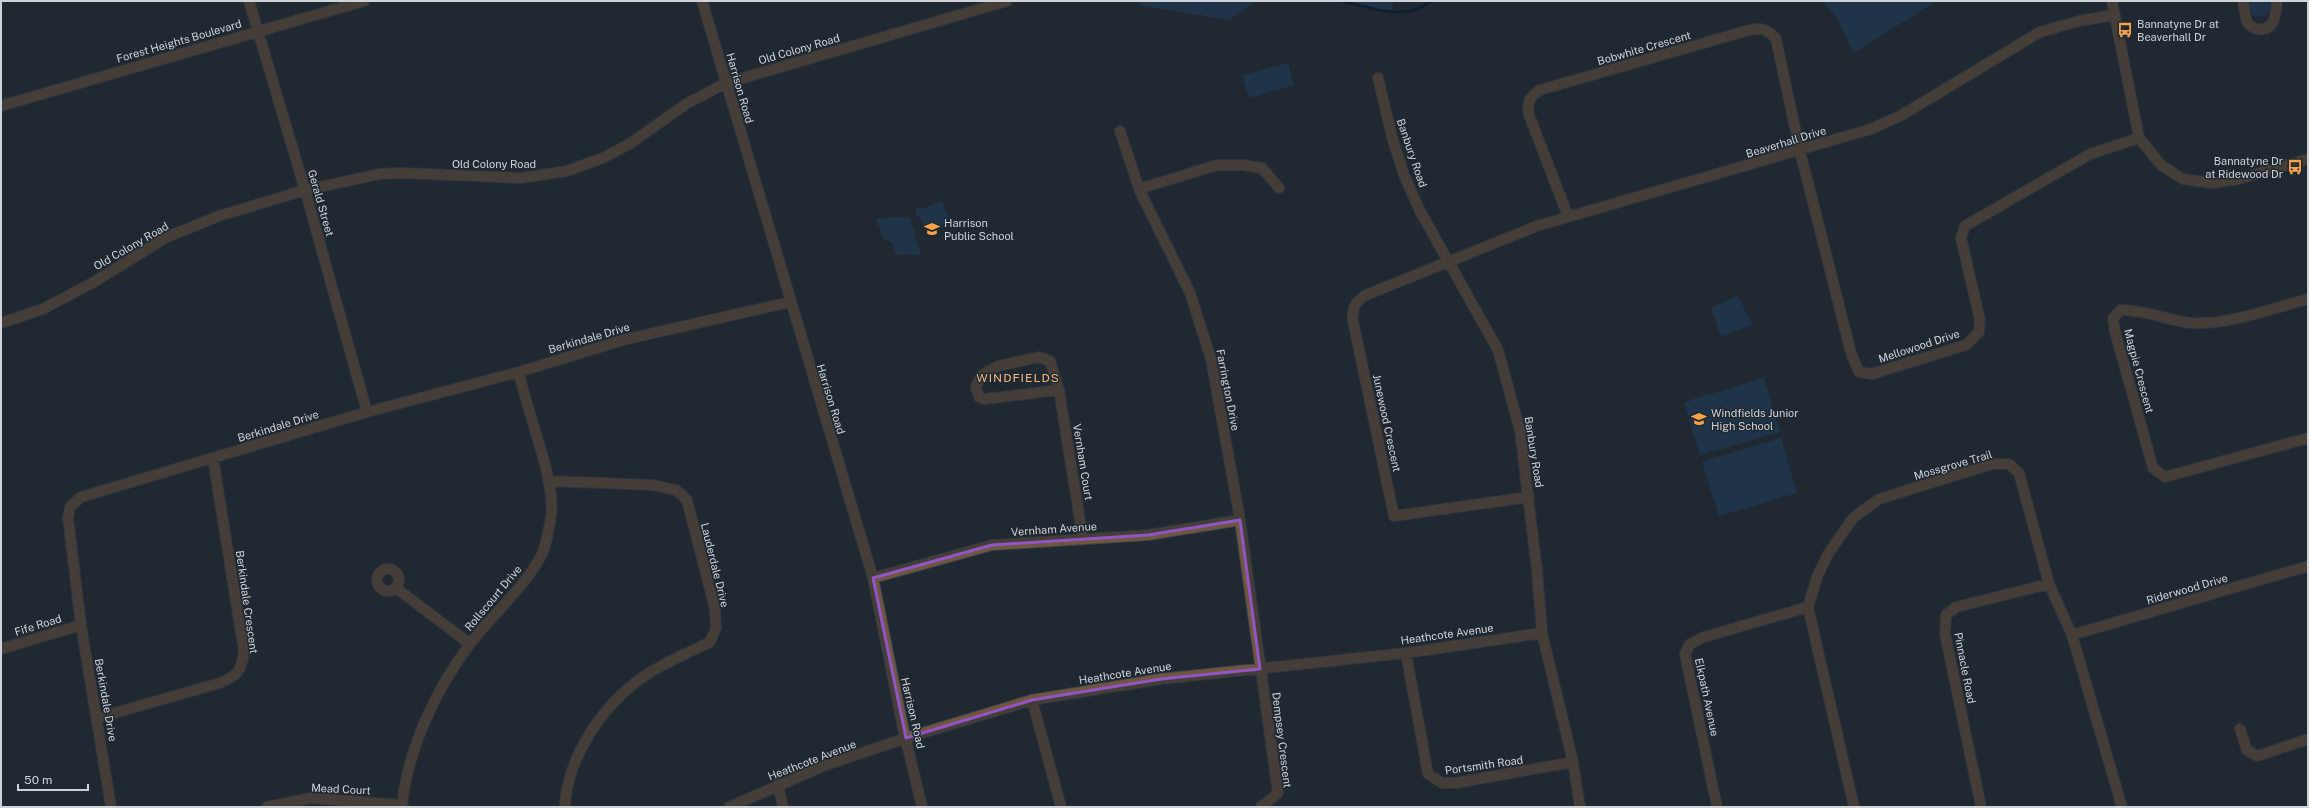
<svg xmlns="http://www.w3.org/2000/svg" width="2309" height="808" font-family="'Public Sans',sans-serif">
<rect width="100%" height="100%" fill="#202932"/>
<path fill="#1f4167" d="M1139,1h116l-26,19 -90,-15z
M1342,1h50l1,13z
M1823,1h113l-82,52 -17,-35z
M2247,1h25l-5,14 -12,2 -6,-6z
M1288,63l6,22 -45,13 -7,-22z
M942,201l9,25 -25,5 -6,-14h-3l-2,-5 2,-4h7z
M895,217l15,1 11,37 -27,-1v-10l-10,-4 -8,-21z
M1738,296l14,29 -31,11 -10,-28z
M1764,378l16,54 -80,23 -16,-53z
M1781,438l16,55 -78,23 -17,-54z"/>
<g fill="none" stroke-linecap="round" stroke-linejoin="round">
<path stroke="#00112e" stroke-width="3" d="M1339,1c28,4 52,18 81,7 4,-2 7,-5 11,-7"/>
<g stroke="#3c444d" stroke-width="12">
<path id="minor" d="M249,1l56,189 62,222
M702,1l171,577 30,150 19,79
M2112,1l27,137 22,27 22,14 29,4 27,-4 69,-20
M2243,1c1,6 2,17 5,22 3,4 6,6 11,6 16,2 17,-16 18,-28
M1378,78l14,59 12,38 16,36 78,139 22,81 17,139 5,63 31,129 7,45
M1,106l363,-105
M1120,131l19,58 51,104 21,66 29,161 38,273 -17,14
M1139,189l78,-24h25l20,3 17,20
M1568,216l-39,-101c-3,-13 1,-18 11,-25l206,-59c14,-4 21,-3 30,8l24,112 51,202 8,19 13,2 94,-29 13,-13 1,-12 -19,-82 4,-12 125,-72 49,-16
M2308,299c-34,9 -83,27 -117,24 -24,-3 -46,-13 -70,-13l-8,8 2,14 38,136 12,9 143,-39
M1,323l42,-14 51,-27 73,-45 52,-21 86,-26 75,-16 22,-1 119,5 46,-7 36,-13 28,-15 55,-39 40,-21 281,-82
M1059,390l-74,9 -6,-2 -3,-10 5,-11 17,-10 41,-9 11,4 9,29 24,149
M548,481l105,4 23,5 11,10 28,109 1,19 -6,14c-22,11 -47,21 -67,35 -40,28 -76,80 -78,130
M1529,497l-135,19 -41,-195c-1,-13 2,-19 13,-26l171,-69 334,-97 31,-14 138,-83 39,-11 35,-6
M377 580a11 11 0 1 1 22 0a11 11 0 1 1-22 0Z
M873,578l119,-33 156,-10 92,-15
M396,588l74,56
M2072,635l236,-69
M1,649l80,-24
M1406,653l22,121 14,9h13l118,-21
M1032,700l29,107
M97,718l123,-35c18,-8 21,-11 24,-31l-31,-194
M2240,729l7,21 10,6 51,-17
M778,784l5,23
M111,807l-30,-182 -13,-107 2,-11 11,-10 286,-85 152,-40 104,-32 167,-38
M267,807l44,-9 91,7
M402,807c5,-57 34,-118 68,-163 23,-31 54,-55 72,-90 5,-10 7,-27 9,-38 5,-38 -25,-104 -32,-144
M729,807l97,-42 80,-27 126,-38 129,-21 245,-26 136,-20
M1717,807l-32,-153 5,-10 14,-7 104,-30
M1854,807l-46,-200 9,-30 11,-23 25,-36 26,-19 113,-35h17l10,9 30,111 23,51 50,172
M1981,807l-36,-173 1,-19 10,-8 93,-23"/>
</g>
<use href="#minor" stroke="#71563f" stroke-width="10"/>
</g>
<path d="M0 0H2309V808H0ZM1240,520l20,149 -99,10 -129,21 -126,38 -33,-160 119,-33 156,-10z" fill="#202932" fill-opacity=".55" fill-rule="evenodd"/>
<path fill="none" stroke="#9056c6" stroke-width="3" stroke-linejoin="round" d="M1240,520l20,149 -99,10 -129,21 -126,38 -33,-160 119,-33 156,-10z"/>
<defs>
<g id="bus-bare" transform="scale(1.2)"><path d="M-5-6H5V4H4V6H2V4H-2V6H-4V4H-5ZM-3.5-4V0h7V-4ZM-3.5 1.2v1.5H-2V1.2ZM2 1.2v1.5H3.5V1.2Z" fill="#f7a149" stroke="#202932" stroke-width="2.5" paint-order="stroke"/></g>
<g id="school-bare" transform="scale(1.2)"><path d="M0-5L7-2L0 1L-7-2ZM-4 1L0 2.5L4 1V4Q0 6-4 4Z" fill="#f7a149" stroke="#202932" stroke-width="2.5" paint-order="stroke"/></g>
</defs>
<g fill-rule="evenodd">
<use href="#bus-bare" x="2125" y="30"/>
<use href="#bus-bare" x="2295" y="167"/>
<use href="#school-bare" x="932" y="229"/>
<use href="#school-bare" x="1699" y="419"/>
</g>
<g text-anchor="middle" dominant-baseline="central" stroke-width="3" stroke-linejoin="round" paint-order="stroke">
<g font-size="11" fill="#cdd3d9" stroke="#202932" text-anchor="start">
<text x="2137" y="24">Bannatyne Dr at<tspan x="2137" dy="13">Beaverhall Dr</tspan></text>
<text x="2283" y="161" text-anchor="end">Bannatyne Dr<tspan x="2283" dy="13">at Ridewood Dr</tspan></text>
<text x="944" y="223">Harrison<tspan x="944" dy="13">Public School</tspan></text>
<text x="1711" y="413">Windfields Junior<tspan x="1711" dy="13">High School</tspan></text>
</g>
<g font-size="11" fill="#cdd3d9" stroke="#202932">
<text transform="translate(179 41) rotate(-16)">Forest Heights Boulevard</text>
<text transform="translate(1644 48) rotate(-16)">Bobwhite Crescent</text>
<text transform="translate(799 49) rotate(-16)">Old Colony Road</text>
<text transform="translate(740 88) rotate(74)">Harrison Road</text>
<text transform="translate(1786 142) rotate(-17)">Beaverhall Drive</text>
<text transform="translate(1412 153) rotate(71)">Banbury Road</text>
<text x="494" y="164">Old Colony Road</text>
<text transform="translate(321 203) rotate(74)">Gerald Street</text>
<text transform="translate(131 246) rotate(-30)">Old Colony Road</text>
<text transform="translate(589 338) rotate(-16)">Berkindale Drive</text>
<text transform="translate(1919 346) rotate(-18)">Mellowood Drive</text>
<text transform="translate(2139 371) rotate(75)">Magpie Crescent</text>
<text transform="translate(1228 390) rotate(79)">Farrington Drive</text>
<text transform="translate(831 399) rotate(73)">Harrison Road</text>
<text transform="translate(1387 423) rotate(78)">Junewood Crescent</text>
<text transform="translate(278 426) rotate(-17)">Berkindale Drive</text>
<text transform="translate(1534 452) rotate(81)">Banbury Road</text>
<text transform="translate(1083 462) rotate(81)">Vernham Court</text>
<text transform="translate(1953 465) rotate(-16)">Mossgrove Trail</text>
<text transform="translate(1054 529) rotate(-4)">Vernham Avenue</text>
<text transform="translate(715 565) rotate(76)">Lauderdale Drive</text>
<text transform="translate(2187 589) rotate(-16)">Riderwood Drive</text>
<text transform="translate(493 598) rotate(-50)">Rollscourt Drive</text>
<text transform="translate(247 602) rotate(82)">Berkindale Crescent</text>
<text transform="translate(38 625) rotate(-17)">Fife Road</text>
<text transform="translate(1447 634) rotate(-8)">Heathcote Avenue</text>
<text transform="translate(1965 668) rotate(79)">Pinnacle Road</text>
<text transform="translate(1125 673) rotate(-9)">Heathcote Avenue</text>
<text transform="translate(1707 697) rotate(78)">Elkpath Avenue</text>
<text transform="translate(106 700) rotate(80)">Berkindale Drive</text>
<text transform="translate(913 713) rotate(77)">Harrison Road</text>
<text transform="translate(1282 740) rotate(83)">Dempsey Crescent</text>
<text transform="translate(812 760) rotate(-21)">Heathcote Avenue</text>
<text transform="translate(1484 765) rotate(-8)">Portsmith Road</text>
<text transform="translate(341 789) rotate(3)">Mead Court</text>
</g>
<g font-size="12" letter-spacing="1" fill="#f2b67f" stroke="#202932">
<text x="1018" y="378">WINDFIELDS</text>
</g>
</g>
<rect width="2309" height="808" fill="none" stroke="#cdd3d9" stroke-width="4"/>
<path d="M18 784v6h70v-6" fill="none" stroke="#cdd3d9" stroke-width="2"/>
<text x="24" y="784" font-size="12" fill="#cdd3d9" stroke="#202932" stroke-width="3" paint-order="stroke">50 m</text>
</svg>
